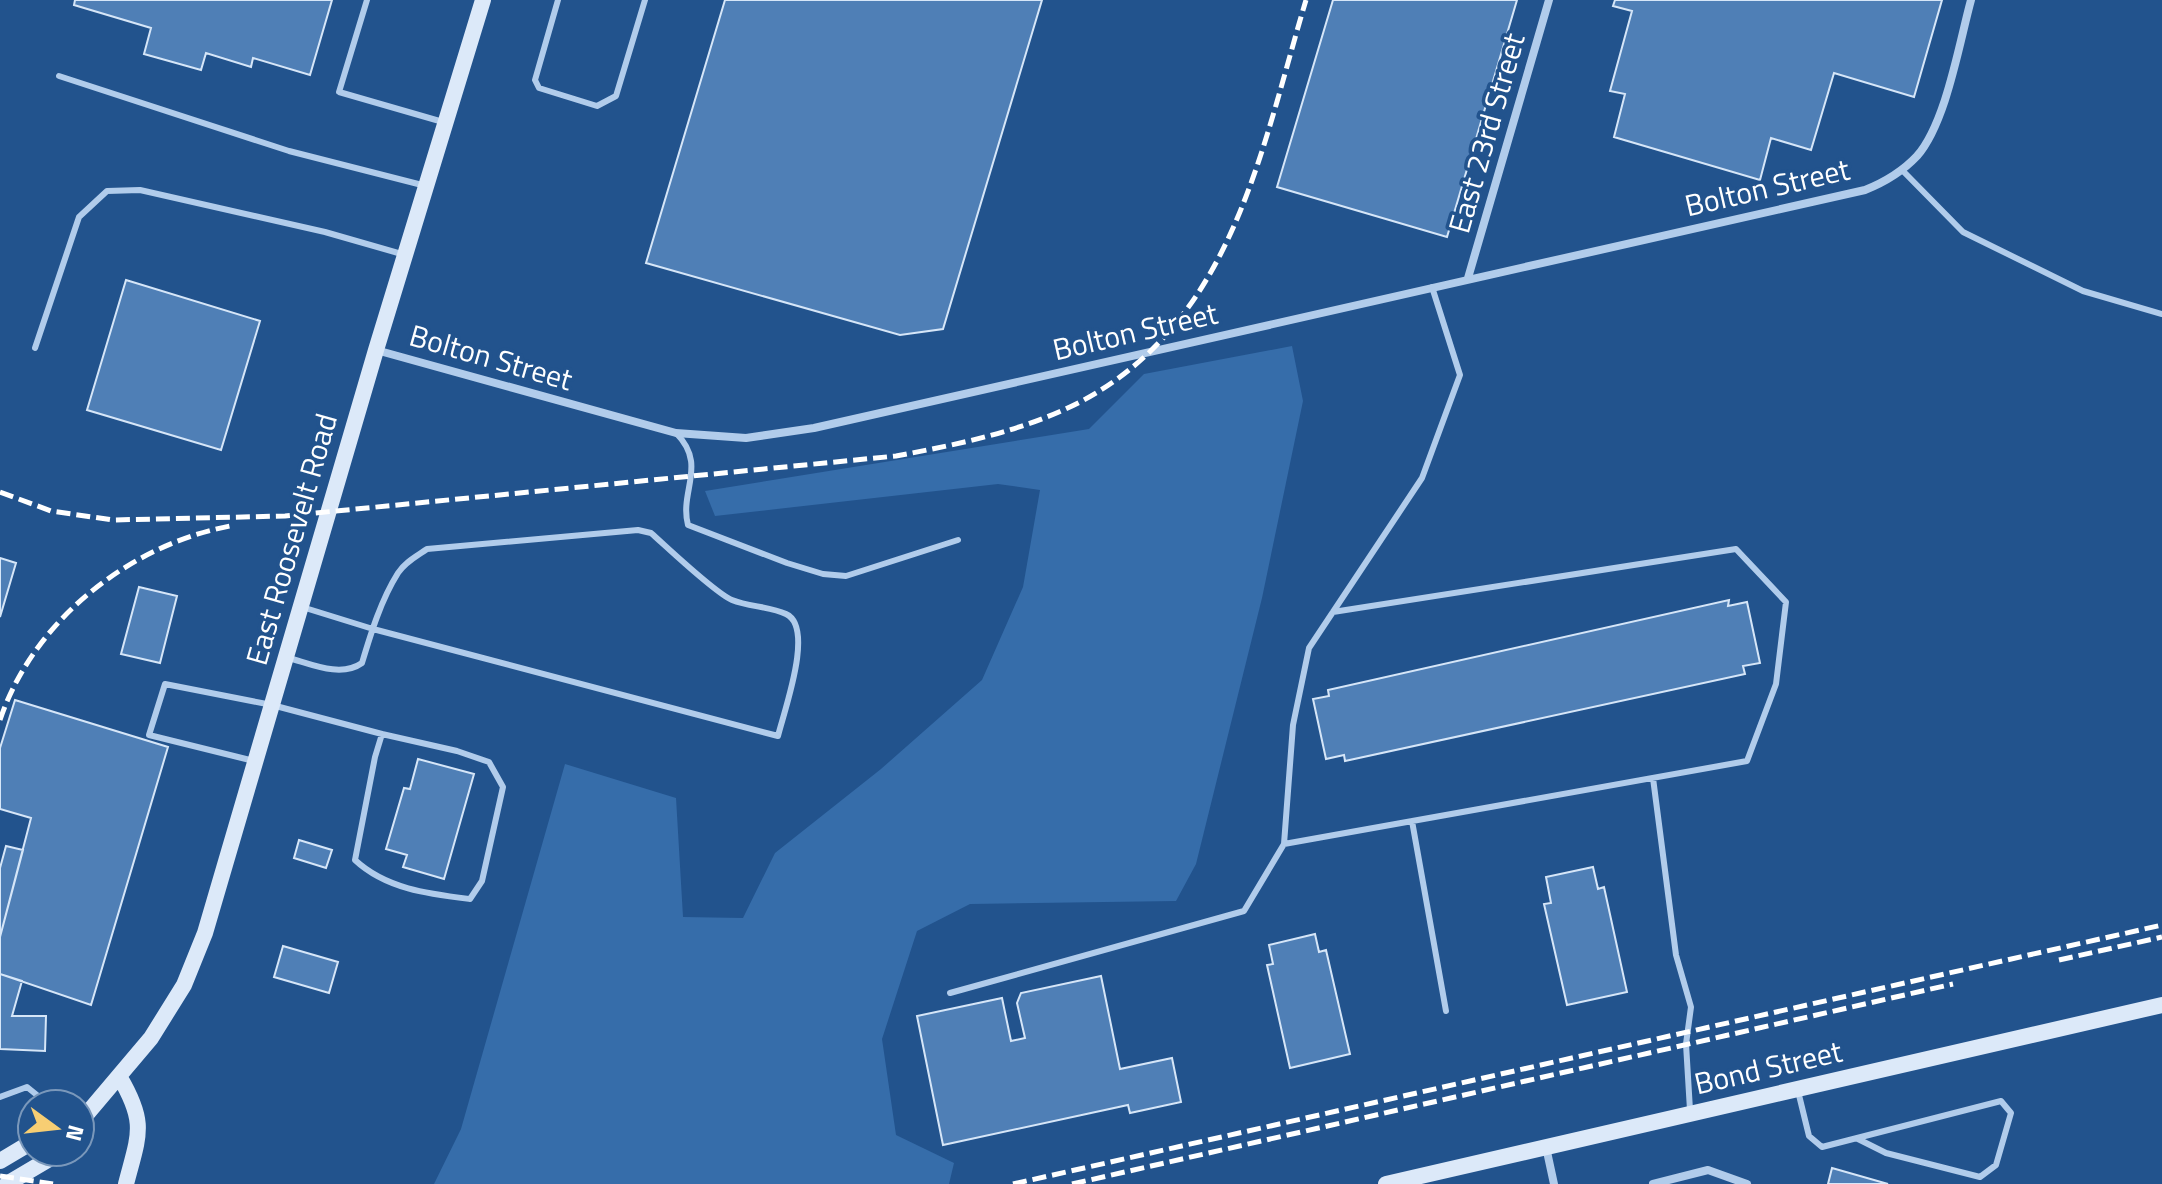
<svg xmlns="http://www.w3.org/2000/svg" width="2162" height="1184" font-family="'Titillium Web',sans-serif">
<rect width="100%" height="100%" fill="#22538d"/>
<path fill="#366daa" d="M1292,346l11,55 -41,197 -66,266 -20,37 -206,3 -53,27 -35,108 14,96 58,28 -5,21h-515l27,-55 104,-365 111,34 7,119 60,1 32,-65 106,-84 101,-89 41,-93 17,-97 -42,-6 -283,32 -10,-25 384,-62 55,-55z"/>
<path fill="#4f7fb6" stroke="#d6e6f8" stroke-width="2" d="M75,0h257l-22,75 -57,-17 -2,9 -45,-14 -5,17 -57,-16 7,-26 -77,-23z
M725,0h317l-99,329 -43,6 -254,-72z
M1333,0h184l-70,237 -170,-50z
M1615,0h327l-28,97 -80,-24 -23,77 -40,-12 -11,42 -146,-43 11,-43 -15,-3 22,-80 -19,-5z
M126,280l134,41 -39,129 -134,-40z
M0,558l16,5 -16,54z
M139,587l38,9 -17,67 -39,-9z
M1729,600l-1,6 19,-4 13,61 -17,3 2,8 -400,87 -1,-6 -18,4 -13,-60 16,-3 -1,-6z
M15,700l153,47 -77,258 -91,-31v-37l31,-119 -31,-9v-61z
M418,759l56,15 -30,105 -41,-12 4,-12 -21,-6 18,-61 6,1z
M299,840l33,10 -6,18 -32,-10z
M6,846l17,4 -23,87v-69z
M1593,867l5,22 6,-2 23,105 -60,13 -23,-101 7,-1 -5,-26z
M1315,934l4,18 7,-2 24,104 -60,14 -23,-103 6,-1 -4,-19z
M283,946l55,16 -9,31 -55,-16z
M0,974l22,7 -10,35h34l-1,35 -45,-2z
M1101,976l19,93 52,-11 9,44 -51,11 -2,-8 -185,40 -26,-129 85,-18 9,43 14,-3 -8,-35 4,-10z
M1832,1168l56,16h-60z"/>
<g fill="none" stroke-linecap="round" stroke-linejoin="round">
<path stroke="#b1cceb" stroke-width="6" d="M367,0l-28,92 104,30
M558,0l-23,80 4,8 58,18 19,-10 29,-96
M59,76l230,75 137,35
M1902,170l61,62 120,59 79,23
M35,348l44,-131 28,-26 33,-1 185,42 80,23
M676,433c32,32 3,58 12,92l99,38 36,11 23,2 112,-36
M1333,612l403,-63 50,53 -10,82 -29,77 -463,83 9,-119 16,-77 113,-170 38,-103 -28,-88
M289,658c22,6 52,20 73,5 9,-30 19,-63 36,-90 7,-11 19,-17 29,-24l211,-19 13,3c17,15 64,60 81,67 17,7 37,6 54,14 29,13 -2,97 -8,122l-405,-107 -71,-22
M254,761l-105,-26 16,-51 107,21 110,29 -7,23 -20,103c31,29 74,34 115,39l12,-18 21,-94 -14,-25 -32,-11 -75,-17
M1653,778l23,177 15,52 -5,37 4,66
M1412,821l34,190
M950,993l294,-82 40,-67
M1798,1091l11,45 13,11 179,-46 10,12 -15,52 -16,12 -94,-24 -28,-14
M0,1097l27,-10 21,17"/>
<path stroke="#b1cceb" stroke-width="8" d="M1468,278l81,-278
M376,350l300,83 70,5 68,-10 1051,-238c20,-8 37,-18 52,-34 29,-33 42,-112 54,-156
M1546,1147l8,37
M1653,1184l55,-14 39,14"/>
<path stroke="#dce9f9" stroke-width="16" d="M119,1076c28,47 20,58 7,108
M80,1122l71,-84 33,-53 21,-52 171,-583 107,-350
M0,1161l32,-19
M7,1184l54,-32
M1386,1184l776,-179"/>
<path stroke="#fff" stroke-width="5" stroke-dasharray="14 6" stroke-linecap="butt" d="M0,492l51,19 62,9 172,-4 611,-60c64,-12 128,-25 186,-55 151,-81 179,-251 224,-401
M0,720c33,-99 129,-175 230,-194
M2059,960l103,-23
M0,1176l53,8
M1013,1184l1149,-259
M1072,1184l881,-200"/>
</g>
<g text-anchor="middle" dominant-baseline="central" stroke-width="7" stroke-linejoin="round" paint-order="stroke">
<g font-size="30" fill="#fff" stroke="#22538d">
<text transform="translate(1486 133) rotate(-74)">East 23rd Street</text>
<text transform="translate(1767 187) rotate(-13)">Bolton Street</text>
<text transform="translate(1135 331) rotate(-13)">Bolton Street</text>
<text transform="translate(491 357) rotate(16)">Bolton Street</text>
<text transform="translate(291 539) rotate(-74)">East Roosevelt Road</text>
<text transform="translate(1768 1067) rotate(-13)">Bond Street</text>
</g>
</g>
<g transform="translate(56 1128) rotate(105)"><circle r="38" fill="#22538d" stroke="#7a98bb" stroke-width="2"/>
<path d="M0-6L14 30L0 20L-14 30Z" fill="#f7ce73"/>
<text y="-12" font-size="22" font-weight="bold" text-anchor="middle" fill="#ffffff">N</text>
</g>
</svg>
